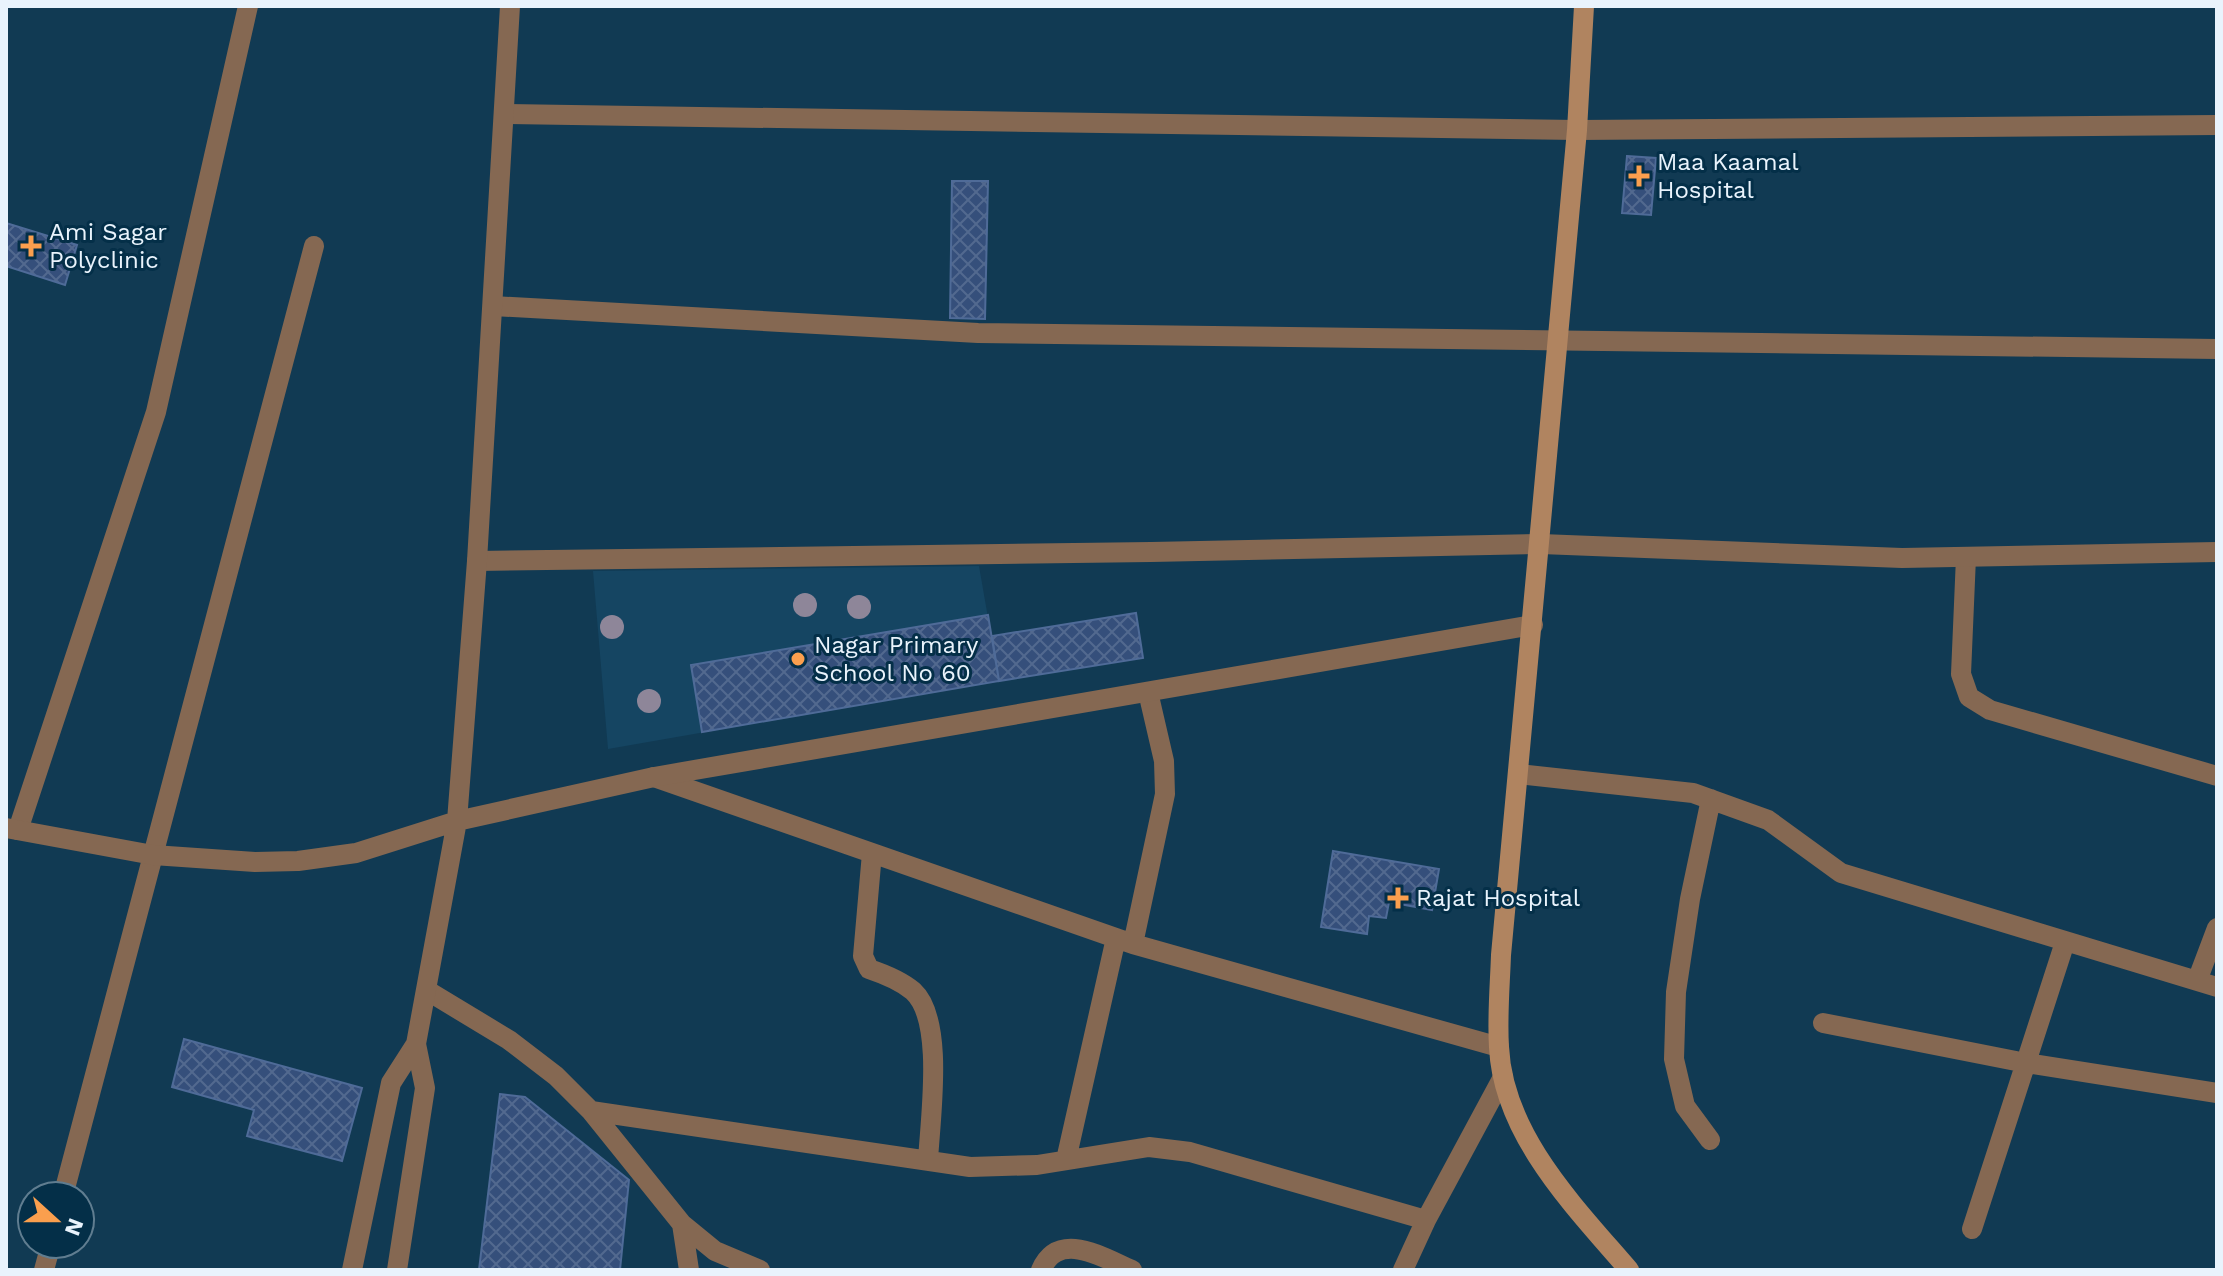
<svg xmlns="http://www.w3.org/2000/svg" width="2223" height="1276" font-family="'Work Sans',sans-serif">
<defs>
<pattern id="building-cross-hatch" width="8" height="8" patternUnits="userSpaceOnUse" patternTransform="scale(2)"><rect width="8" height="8" fill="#354f7b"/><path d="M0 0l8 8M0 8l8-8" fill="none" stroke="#52698f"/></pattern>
</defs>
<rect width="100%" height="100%" fill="#113a53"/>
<path fill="#154562" d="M979,566l20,115 -391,68 -15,-178z"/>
<path fill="url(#building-cross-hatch)" stroke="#4f6b98" stroke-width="2" d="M1627,156l29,2 -5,57 -29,-2z
M952,181h36l-3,138 -35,-1z
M6,223l71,22 -12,40 -59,-19z
M1136,613l7,45 -144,23 -7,-45z
M988,615l11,66 -297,51 -11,-67z
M1333,851l106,18 -7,41 -43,-8 -3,16 -17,-2 -2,18 -46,-7z
M184,1039l178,49 -20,73 -95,-25 7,-26 -82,-23z
M500,1094l25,3 104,83 -9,90h-141z"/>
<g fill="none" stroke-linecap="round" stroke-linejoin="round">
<path stroke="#856852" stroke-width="20" d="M504,114l1073,16 640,-5
M493,306l485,27 1239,16
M1966,557l-5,117 8,23 21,13 227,66
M477,561l674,-9 390,-8
M1518,774l175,19 75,27 73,53 376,114
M654,777l479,167 366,103
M18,830l138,-418 92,-406
M872,853l-9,103 6,13c15,5 32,12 44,22 32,29 17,128 15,170
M1133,944l32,-150 -1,-33 -16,-69
M2197,981l20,-53
M428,991l81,49 47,36 35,35 91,113 33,27 45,19
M1823,1023l203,40 191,30
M591,1111l379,56 67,-2 112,-18 41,5 236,68
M1710,1140l-25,-34 -11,-47 2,-67 14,-93 21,-100
M1066,1160l50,-222
M63,1196l251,-950
M682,1224l7,46
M1972,1229l93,-287
M44,1270l7,-26
M1041,1270c18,-41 62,-12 91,0
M1403,1270l23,-50 77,-143"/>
<path stroke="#856852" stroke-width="20" d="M1541,544l361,14 315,-6
M6,828l147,27 102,7 43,-1 58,-8 101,-32 197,-44 879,-152
M352,1270l39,-187 25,-39 41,-223 20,-260 33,-555
M397,1270l28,-182 -9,-44"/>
<path stroke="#b08460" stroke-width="20" d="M1584,6l-7,124 -76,825c-1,30 -4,61 -2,92 4,88 76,160 130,223"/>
</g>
<g fill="#8e8699">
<circle cx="805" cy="605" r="12"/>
<circle cx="859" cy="607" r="12"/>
<circle cx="612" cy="627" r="12"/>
<circle cx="649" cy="701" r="12"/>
</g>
<g fill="#fa9f4e" stroke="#042f48" stroke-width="3">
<path d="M1635 164h8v8h8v8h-8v8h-8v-8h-8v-8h8z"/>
<path d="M27 234h8v8h8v8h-8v8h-8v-8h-8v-8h8z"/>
<circle cx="798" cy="659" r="8"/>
<path d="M1394 886h8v8h8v8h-8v8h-8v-8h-8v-8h8z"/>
</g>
<g text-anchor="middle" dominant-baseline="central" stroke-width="6" stroke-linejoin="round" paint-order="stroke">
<g font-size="24" fill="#e9f3fc" stroke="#042f48" text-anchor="start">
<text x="1657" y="162">Maa Kaamal<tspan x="1657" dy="28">Hospital</tspan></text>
<text x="49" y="232">Ami Sagar<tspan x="49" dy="28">Polyclinic</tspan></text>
<text x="814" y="645">Nagar Primary<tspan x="814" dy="28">School No 60</tspan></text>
<text x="1416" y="898">Rajat Hospital</text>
</g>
</g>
<rect width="2223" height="1276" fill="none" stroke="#e9f3fc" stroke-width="16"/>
<g transform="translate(56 1220) rotate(111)"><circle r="38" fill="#042f48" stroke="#607d90" stroke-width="2"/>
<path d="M0-6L14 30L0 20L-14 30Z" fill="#fa9f4e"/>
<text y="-12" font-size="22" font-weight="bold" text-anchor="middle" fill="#e9f3fc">N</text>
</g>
</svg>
